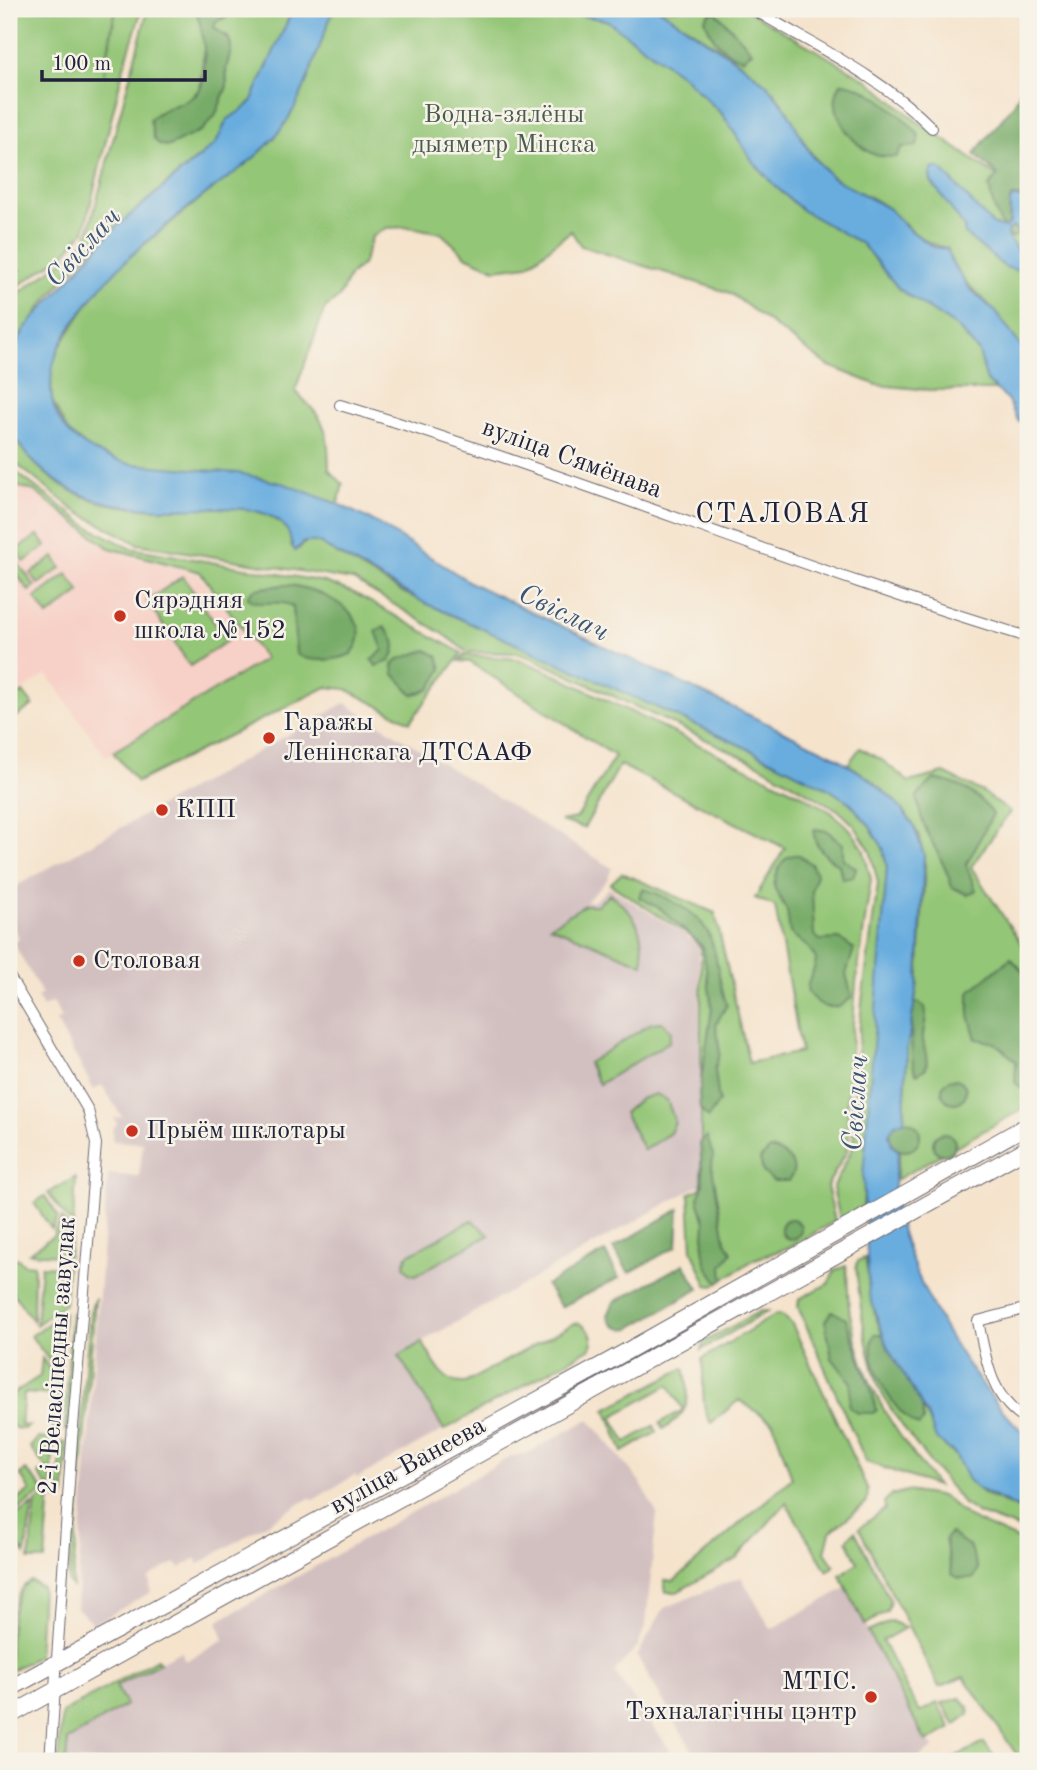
<svg xmlns="http://www.w3.org/2000/svg" width="1037" height="1770" font-family="'Old Standard TT',serif">
<rect width="100%" height="100%" fill="#f7f3e8"/>
<filter id="ink" filterUnits="userSpaceOnUse"><feTurbulence type="fractalNoise" baseFrequency=".0143" numOctaves="2"/><feDisplacementMap in="SourceGraphic" scale="14" xChannelSelector="R" yChannelSelector="G"/><feConvolveMatrix kernelMatrix="1 2 1 2 8 2 1 2 1" color-interpolation-filters="sRGB"/></filter>
<filter id="wash" filterUnits="userSpaceOnUse"><feTurbulence type="fractalNoise" baseFrequency=".00686" numOctaves="4" result="noise"/><feDisplacementMap in="SourceGraphic" scale="28" xChannelSelector="R" yChannelSelector="G"/><feGaussianBlur stdDeviation="1.57" result="paint"/><feColorMatrix in="noise" values="0 0 0 0 0 0 0 0 0 0 0 0 0 0 0 0 0 1.4 0 .05"/><feComposite in="paint" operator="in"/></filter>
<g filter="url(#wash)">
<rect width="100%" height="100%" fill="#f5e3cc"/>
<path fill="#f7d1c7" d="M20,487l14,6 76,58 87,23 67,85 -158,98 -59,-83 -38,25v-210z"/>
<path fill="#d2bfc0" d="M345,703l267,165 -5,12 -21,22 8,-1 15,-13 75,46 15,14 2,236 -285,161 15,59 13,26 -87,48 -2,-3 -42,25 -2,-3 -112,67 -3,-6 -16,10 -5,-5 -10,5 -16,10 2,14 -57,32 -18,-17 32,-433 31,3 4,-34 -31,-2 1,-13 4,-4 -3,-6 8,-1 -20,-32 -8,5 -38,-69 5,-3 -8,-16 -10,5 -6,-10 5,-3 -29,-52 6,-4 -6,-12 -4,2v-38z
M589,1419l51,63 17,32 -11,109 -8,23 -24,26 64,89h-612l2,-21 58,-35 -10,-19 65,-35 5,10 38,-21 -6,-19 294,-165 14,-2z
M741,1577l30,52 75,-41 87,160 -19,13h-216l-61,-105 27,-48z"/>
<path fill="#94c677" stroke="#5b7459" stroke-width="2" d="M9,9h106l-11,66 12,-66h26l-19,61 -39,161 -20,24 -55,37v-23l13,1 -13,-3z
M148,9h47l10,30 -5,49 -9,10 -22,48 33,-16 13,-14 12,-30 -1,-17 5,-19 -1,-9 -3,-6 -9,-1 -4,-7 2,-6 11,-4 8,-8h58l-38,88 -10,12 -21,15 -1,10 -7,9c-69,57 -169,134 -207,216v-59l68,-49 10,-14z
M334,9h227l16,6 29,5 77,56 40,39 30,47 21,23 28,25 60,34 37,45 59,39 21,24 8,29 9,9h-67l-52,-5 -50,-20 -97,-72 -149,-47 -10,-15 -43,34 -33,4 -28,-12 -26,-24 -32,-6 -23,1 -14,9 -9,27 -13,11 -11,22 -14,11 -30,83c31,30 33,36 34,79l14,14 -5,20 -77,-26 -130,-14 -16,-4 -25,-11 -22,-17 -16,-31 -1,-24 3,-22 44,-66 25,-27 151,-124 18,-26z
M659,9h86l124,72 44,37 115,80v158c-12,-14 -21,-29 -33,-44 -18,-23 -40,-31 -48,-64 -23,-3 -39,-20 -56,-37 -19,-18 -48,-21 -67,-42 -24,-25 -32,-59 -56,-83 -32,-31 -73,-53 -109,-77z
M9,429c81,139 229,39 280,102l3,16 6,2 9,-8 10,1 87,51 345,156 80,40 21,14 19,22 14,23 4,19 -24,339 -23,13 -7,-31 21,-43 -2,-32 10,-112 16,-118 -8,-33 -16,-25 -16,-15 -80,-46 -226,-106 -15,-5 -50,-1 -22,-17 -92,-55 -215,-36 -64,-34 -65,-52z
M9,467l80,60 41,21 195,34 29,11 108,60 -52,69 -64,-33 -20,-2 -189,95 -24,-30 152,-93 -65,-87 -91,-24 -75,-57 -13,-4 -12,1z
M38,535l8,11 -22,16 -8,-12z
M9,551l26,35 -6,5 -20,-27z
M54,557l7,11 -23,16 -7,-11z
M67,574l13,18 -32,24 -13,-18z
M183,576l44,65 -37,25 -43,-65z
M465,655l53,4 29,12 255,124 29,17 19,17 13,19 8,31 -15,104 -9,121 2,31 -2,16 -20,35 8,35 -45,26 -35,12 -42,27 -6,-1 -15,-35 -3,-56 12,-6v-240l-11,-12 -80,-52 12,-11 93,40 34,150 52,-11 -26,-146 -20,-8 30,-50 -165,-83 -36,63 -24,-7 17,-3 38,-62 -145,-94 -11,-1z
M23,692l10,13 -24,17v-21z
M860,748l22,12 27,22 35,-9 39,19 27,20 -39,55 57,87v152l-132,74 8,-59 3,-73 11,-66 7,-116 -6,-31 -13,-21 -36,-35 -22,-15z
M610,894c28,21 33,36 33,70l-93,-38 35,-21h12z
M662,1022l9,9 -2,11 -70,42 -11,-21 64,-40z
M656,1094l11,6 8,22 -5,11 -26,17 -20,-37 16,-14z
M76,1177l-3,49 -25,-33z
M45,1196l13,20 -6,14 -18,-27z
M62,1218l10,13 -3,25 -40,-3 24,-17z
M472,1220l17,15 -73,40 -6,-1 -6,-9 3,-9z
M17,1258l7,6 10,1 -1,56 -24,-34v-24z
M865,1258l10,57 13,33 57,99 14,11 14,27 11,9 44,19v19l-51,-19 -13,-9c-23,-28 -76,-90 -87,-122 -12,-38 -17,-77 -21,-116l2,-5z
M41,1266l26,1 -2,37 -29,21z
M846,1266c3,16 1,32 4,48 15,77 41,111 87,172l-71,-24 -68,-155 1,-8 29,-15 7,-14z
M95,1298l-14,183h-5l14,-169z
M760,1311h8l-67,39 3,-8z
M64,1312l-4,63 -29,-39z
M71,1313l8,1 -10,114 -4,2z
M776,1314l6,1 10,9 76,166 -1,12 -37,30 -5,20 9,14 -7,5 -41,-68 -50,56 -59,33h-11l-2,-12 10,1 118,-103 -19,-55 -34,-23 -28,23c-12,-16 -6,-44 -9,-64z
M575,1323l6,1c10,7 15,15 8,25l-145,81 -45,-74 23,-14c11,17 20,43 43,41z
M42,1358l17,24 -4,48 -3,-3 2,-32 -30,-2 -3,32 8,1 -5,3 -9,-1 -6,-5v-30l2,2 29,-19z
M684,1368c7,28 7,45 -21,61l-3,-6 23,-13 -14,-25 -57,32 14,25 28,-16 3,6 -34,20 -17,-43z
M38,1438l16,2 -3,47h-3l-10,-13 8,-6 -16,-21z
M62,1442l5,2 -2,50 -3,6h-5z
M26,1470l19,21 -36,25v-15l2,3 19,-13 -10,-17z
M907,1491l37,6 24,20 60,27v217h-7l-57,-84 -25,10 -80,-159 26,-19 -1,-7 8,-7z
M50,1493l-5,67h-16l7,-58z
M80,1498l-8,89 -4,-5 6,-79z
M33,1505l-8,49 -16,-22v-11z
M855,1531l35,69 -3,11 -22,14 -25,-50 18,-12 -11,-23z
M31,1581l11,6 -4,69 -29,16c0,-21 -1,-81 22,-91z
M891,1621l14,7 -23,13 32,62 6,9 17,-9 14,25 -25,14 -58,-110z
M157,1659l3,4 -44,23 10,19 -58,35 -2,21h-8l4,-48z
M960,1698l8,9 1,7 -14,11 -13,-22z
M984,1743l9,12 -3,6h-43z"/>
<path fill="#77ab68" stroke="#4c6652" stroke-width="2" d="M195,9h40l-8,8 -11,4 -2,6 16,14 1,9 -5,19 1,17 -12,30 -13,14 -33,16 -9,-1 -6,-6 -4,-19c10,-13 29,-14 43,-23 19,-12 11,-70 2,-88z
M716,12l36,39 -9,8c-20,-7 -33,-21 -38,-40l5,-6z
M1028,73v124l-14,-1 -4,3 -1,24 10,11 -8,4c-14,-17 -18,-31 -22,-52l9,-11 -24,-21 41,-51z
M842,83c27,2 60,32 77,52l-2,11 -15,1 -6,10c-7,-1 -17,0 -23,-3 -23,-10 -50,-49 -31,-71z
M283,585c31,-1 101,32 68,69 -15,7 -42,9 -55,0l-3,-47c-14,-10 -30,2 -45,-9v-3l7,-6z
M384,627c11,11 15,19 6,34l-14,5 -4,-6 11,-10 -7,-19z
M426,650l12,6 4,13 -12,20 -17,6 -19,-21 -1,-9 6,-6z
M934,779c28,5 41,13 59,35l-27,51 10,25 -8,5 -16,-8c-9,-33 -32,-55 -35,-91z
M815,829l12,2 16,13v15l13,9 -3,9 -11,2 -3,-14c-11,-6 -29,-22 -24,-36z
M799,855l12,9 5,10 -4,16 2,45 6,5 20,-1 14,10 -8,25 6,23 -13,10h-14c-33,-19 -10,-26 -9,-48l-7,-11 -19,-15 -3,-22 -13,-24c2,-15 8,-34 25,-32z
M643,889c13,3 24,9 36,16 45,24 32,59 48,100l-11,19 4,30 -5,15 4,33 -11,16 -8,-9 -1,-15 13,-86 -9,-61 -42,-38 -22,-12z
M1011,958l17,19 -1,116 -12,-11 1,-21 -21,-18 -19,-4 -7,-24v-23z
M918,1002l7,5c3,11 -2,20 -2,31 0,11 6,19 3,30l-9,6c-8,-6 -6,-60 -3,-71z
M942 1091a12 12 0 1 1 24 0a12 12 0 1 1-24 0Z
M890 1136a15 15 0 1 1 30 0a15 15 0 1 1-30 0Z
M933 1144a11 11 0 1 1 22 0a11 11 0 1 1-22 0Z
M707,1137l6,18 -1,12 13,73 7,12 -10,14 1,13 -5,3 -11,-16 -4,-16 2,-27 -7,-24 5,-15 -3,-42z
M770,1149c16,4 32,16 18,32h-15l-10,-9 -3,-13z
M679,1209l-2,37 -48,27 -16,-25z
M781 1229a10 10 0 1 1 20 0a10 10 0 1 1-20 0Z
M605,1252l14,26 -58,29 -15,-22z
M684,1264l15,25 -69,39c-11,2 -19,-1 -22,-13l6,-13z
M832,1311l14,8 26,74 5,17 -4,3h-15l-9,-6 2,-24 -19,-25 -7,-37z
M875,1334h7l40,70 1,17 -4,5c-24,-9 -58,-68 -44,-92z
M950,1533l19,13 9,23 -4,9h-15l-7,-4 -7,-34z"/>
<path fill="#69addf" stroke="#46688d" stroke-width="2" d="M293,9h41c-18,41 -29,95 -61,130 -18,21 -43,37 -66,54 -48,37 -95,74 -130,125 -17,24 -27,43 -26,73 3,44 41,63 80,73l107,9 47,11 53,20 37,18 98,62 358,170 39,25 25,22 18,23 11,31 -6,127 -11,66 -3,73 -9,3 -6,10 3,12 7,5c-2,12 -5,25 -5,37 4,78 78,197 134,249v76l-50,-24 -10,-9 -13,-26 -19,-15 -9,-25 -39,-66 -19,-54 -6,-118 24,-309 -4,-19 -14,-23 -19,-22 -21,-14 -80,-40 -324,-146 -108,-61h-13l-9,9c-6,-10 -4,-20 -14,-28 -19,-16 -48,-15 -71,-15 -83,3 -154,1 -201,-79v-70l16,-31 91,-101 100,-84 11,-23 23,-16z
M561,9h98l85,57 23,19 19,23 25,47 21,22 57,32 17,18 27,20 15,2 2,11 19,28 27,24 32,44v70l-10,-5 -11,-22 -20,-18 -8,-29 -21,-24 -59,-39 -37,-45 -60,-34 -28,-25 -21,-23 -30,-47 -40,-39 -77,-56 -29,-5z
M933,168h7l53,57 12,3 5,-5v-22l4,-4 14,2v36l-15,-8 -6,4v6l19,24v7l-5,3 -16,-4 -40,-33 -1,-7 -33,-46 -1,-7z"/>
</g>
<g filter="url(#ink)">
<g fill="none" stroke-linecap="round" stroke-linejoin="round">
<g stroke="#6c666e" stroke-width="12">
<path id="street" d="M753,9c61,37 128,67 179,119
M340,405c232,69 456,162 688,232
M9,976l79,134 8,34 -24,295 -22,322
M1028,1308l-50,13c8,39 13,79 50,100"/>
</g>
<g stroke="#6c666e" stroke-width="18">
<path id="primary" d="M9,1689l604,-330 415,-234
M9,1716l1019,-568"/>
</g>
<use href="#street" stroke="#fff" stroke-width="10"/>
<use href="#primary" stroke="#fff" stroke-width="16"/>
</g>
</g>
<g fill="#c8321e" stroke="#f7f3e8" stroke-width="2.5">
<circle cx="120" cy="616" r="7"/>
<circle cx="269" cy="738" r="7"/>
<circle cx="162" cy="810" r="7"/>
<circle cx="79" cy="961" r="7"/>
<circle cx="132" cy="1131" r="7"/>
<circle cx="871" cy="1697" r="7"/>
</g>
<g text-anchor="middle" dominant-baseline="central" stroke-width="5" stroke-linejoin="round" paint-order="stroke">
<g font-size="26" fill="#4a5b50" stroke="#f7f3e8">
<text x="504" y="115">Водна-зялёны<tspan x="504" dy="30">дыяметр Мінска</tspan></text>
</g>
<g font-size="26" fill="#22223b" stroke="#f7f3e8">
<text transform="translate(572 459) rotate(20)">вуліца Сямёнава</text>
<text transform="translate(58 1356) rotate(-86)">2-і Веласіпедны завулак</text>
<text transform="translate(408 1466) rotate(-29)">вуліца Ванеева</text>
</g>
<g font-size="26" fill="#22223b" stroke="#f7f3e8" text-anchor="start">
<text x="134" y="601">Сярэдняя<tspan x="134" dy="30">школа №152</tspan></text>
<text x="283" y="723">Гаражы<tspan x="283" dy="30">Ленінскага ДТСААФ</tspan></text>
<text x="176" y="810">КПП</text>
<text x="93" y="961">Столовая</text>
<text x="146" y="1131">Прыём шклотары</text>
<text x="857" y="1682" text-anchor="end">МТІС.<tspan x="857" dy="30">Тэхналагічны цэнтр</tspan></text>
</g>
<g font-size="28" font-style="italic" fill="#3b5374" stroke="#f7f3e8">
<text transform="translate(84 248) rotate(-47)">Свіслач</text>
<text transform="translate(563 614) rotate(26)">Свіслач</text>
<text transform="translate(857 1103) rotate(-86)">Свіслач</text>
</g>
<g font-size="28" letter-spacing="2" fill="#22223b" stroke="#f7f3e8">
<text x="783" y="515">СТАЛОВАЯ</text>
</g>
</g>
<rect width="1037" height="1770" fill="none" stroke="#f7f3e8" stroke-width="35"/>
<path d="M42 70v10h163v-10" fill="none" stroke="#22223b" stroke-width="3.5"/>
<text x="52" y="70" font-size="21" fill="#22223b" stroke="#f7f3e8" stroke-width="5" paint-order="stroke">100 m</text>
</svg>
